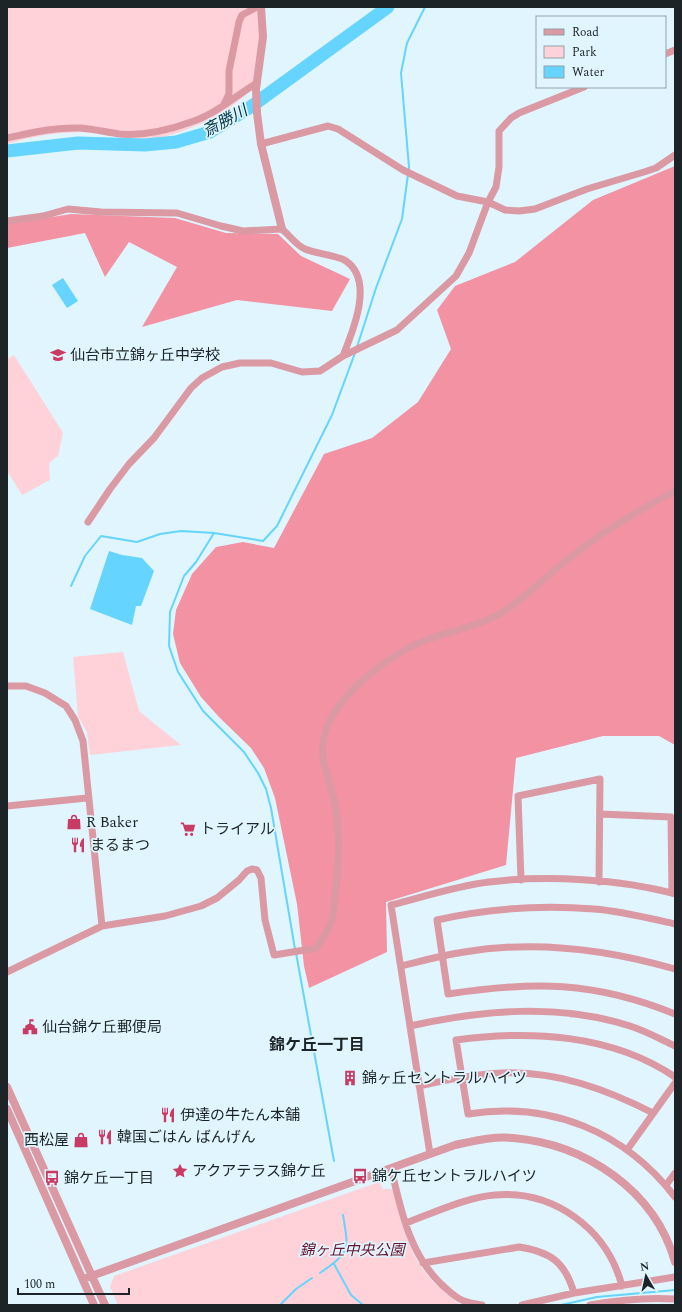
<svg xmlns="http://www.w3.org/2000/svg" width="682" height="1312" font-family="Spectral,'Noto Sans JP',serif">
<rect width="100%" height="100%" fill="#e0f5fe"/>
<path fill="#fed2d8" d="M7,7h254l-4,76c-24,30 -80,57 -118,56 -14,-1 -28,-5 -42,-6 -11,-1 -22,-1 -33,0 -19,1 -39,6 -57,11z
M14,355l49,78 -5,23 -9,7 1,17 -28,15 -15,-24v-112z
M123,652l16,59 42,34 -91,10 -3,-23 -9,-16 -5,-59z
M379,1182l4,7h10c9,39 19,79 53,104 6,5 10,10 17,12h-345l-8,-18 4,-11z"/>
<path fill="#f292a3" d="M675,166v579l-16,-9h-56l-87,22 -10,107 -120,37 1,50 -78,36 -5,-22 -7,-62 -22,-106 -11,-30 -13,-20 -32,-31 -18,-20 -21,-34 -7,-29 3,-24 16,-36 24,-27 27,-5 31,6 50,-94 48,-16 46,-36 33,-53 -14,-39 18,-24 60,-24 78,-62z
M71,214l104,4 51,15 52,1 23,22 49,23 -18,32 -95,-11 -95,27 35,-60 -48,-25 -24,35 -20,-44 -78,15v-24z"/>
<path fill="#65d4fe" d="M63,278l15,23 -11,7 -15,-23z
M109,551l13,4 20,3 12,13 -13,35h-5l-4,19 -42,-16z"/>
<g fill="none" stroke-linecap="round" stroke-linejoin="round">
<path stroke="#65d4fe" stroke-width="2" d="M357,347l19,-59 26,-69 7,-52 -8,-94 6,-30 18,-36
M71,586l14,-30 16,-20 36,6 23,-8 21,-3 33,2
M295,949l-24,-141 -5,-19 -8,-16 -14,-21 -41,-41 -25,-39 -9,-26 1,-34 14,-36 12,-14 18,-29 49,8 14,-15 55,-111 23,-62
M296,953l38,208
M334,1264l17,31 12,10
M320,1273c30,-21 29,-23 23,-58
M280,1305l16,-16 16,-11
M561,1305l36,-8 78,-7"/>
<path stroke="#65d4fe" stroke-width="13" d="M7,151l71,-8 67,2 31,-3 34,-10 39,-24 139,-101"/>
<path stroke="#db99a4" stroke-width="7" d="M665,54l10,-4
M223,106l6,-12v-23l10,-49 3,-7 15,-8
M7,138c24,-5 48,-11 73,-10 13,1 26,4 39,6 24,2 50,-4 72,-12 25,-8 44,-26 66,-39
M261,144l67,-18 10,3 65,41 54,26 31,6 17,8 14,1 16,-2 52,-20 57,-17 12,-4 19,-13
M7,221l36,-5 25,-7 33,3 76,1 44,13 22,5 39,-2c7,6 15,17 23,20 11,5 32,6 41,12 29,20 6,72 -3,95
M88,522l22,-33 19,-25 25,-26 37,-50 11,-10 20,-11 18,-4h31l31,9 18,-1 23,-15 54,-26 59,-54 13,-23 19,-51 8,-15 3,-20v-36l12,-13 8,-5 65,-26
M7,686h19l19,7 21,13 9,14 8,21 19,185 -95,46
M7,806l80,-8
M600,814l71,3 1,76
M521,880l-3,-84 82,-17 -1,103
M675,924c-27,-6 -54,-13 -81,-15 -53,-4 -105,-1 -157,11l11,74c85,-13 146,-13 227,20
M102,926l63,-10 36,-10 16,-8 22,-18 8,-9 5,-2 5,1 4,8 4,42 9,35 43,-7c4,-8 11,-17 14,-26 3,-9 3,-19 4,-29 5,-34 6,-68 -3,-101 -4,-16 -11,-31 -9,-48 3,-43 66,-90 103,-104 27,-10 55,-14 80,-30 21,-14 40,-34 61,-50 33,-27 70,-49 108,-69
M401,966c21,-5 42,-11 63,-14 71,-12 142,-3 211,17
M410,1026c72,-16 148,-23 220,0 16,5 30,13 45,20
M675,1077c-63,-43 -146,-47 -219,-37l12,74c82,-13 156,17 207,83
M419,1086c28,-6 55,-12 84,-13 53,-2 103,16 150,40
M627,1150l48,-67
M430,1154l-39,-249c32,-8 65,-19 98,-23 56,-7 132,-3 186,12
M391,1168c10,42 18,85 50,116 7,6 14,14 23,17 5,2 12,3 18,4
M666,1185l9,-12
M406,1223c27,-10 61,-26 89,-28 59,-5 112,34 127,91
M423,1263l96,-16c32,5 46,15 55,46
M522,1305l52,-12 101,-16
M590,1305c28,-5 56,-8 85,-6"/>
<path stroke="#db99a4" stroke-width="8" d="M261,7l2,30 -7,52 1,24 4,31 21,85
M7,1087l98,218
M7,1109l87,196
M83,1279l372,-134c19,-4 38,-9 58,-7 72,6 142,52 162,124"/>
</g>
<defs>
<g id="school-bare" transform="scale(1.2)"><path d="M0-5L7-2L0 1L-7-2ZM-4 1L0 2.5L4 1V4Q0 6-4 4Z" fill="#ca3b63" stroke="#e0f5fe" stroke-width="2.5" paint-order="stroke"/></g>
<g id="shop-bare" transform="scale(1.2)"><path d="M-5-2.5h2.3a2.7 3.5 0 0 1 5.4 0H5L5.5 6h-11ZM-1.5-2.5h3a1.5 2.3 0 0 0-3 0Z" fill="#ca3b63" stroke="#e0f5fe" stroke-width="2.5" paint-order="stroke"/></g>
<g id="supermarket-bare" transform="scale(1.2)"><path d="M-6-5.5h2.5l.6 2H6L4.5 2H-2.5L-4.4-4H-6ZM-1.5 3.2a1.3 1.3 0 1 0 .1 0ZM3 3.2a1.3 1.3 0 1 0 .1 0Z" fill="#ca3b63" stroke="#e0f5fe" stroke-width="2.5" paint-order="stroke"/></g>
<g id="restaurant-bare" transform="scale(1.2)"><path d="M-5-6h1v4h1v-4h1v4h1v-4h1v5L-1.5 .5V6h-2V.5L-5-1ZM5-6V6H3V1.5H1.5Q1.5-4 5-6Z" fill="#ca3b63" stroke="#e0f5fe" stroke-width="2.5" paint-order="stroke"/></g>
<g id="civic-bare" transform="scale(1.2)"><path d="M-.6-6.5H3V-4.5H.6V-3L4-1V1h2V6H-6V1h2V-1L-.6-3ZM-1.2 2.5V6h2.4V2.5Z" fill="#ca3b63" stroke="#e0f5fe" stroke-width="2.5" paint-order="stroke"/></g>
<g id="building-bare" transform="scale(1.2)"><path d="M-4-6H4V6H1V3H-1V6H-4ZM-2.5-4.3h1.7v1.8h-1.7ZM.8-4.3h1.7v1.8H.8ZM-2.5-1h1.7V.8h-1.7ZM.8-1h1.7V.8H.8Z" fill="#ca3b63" stroke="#e0f5fe" stroke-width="2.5" paint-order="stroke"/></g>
<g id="sight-bare" transform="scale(1.2)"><path d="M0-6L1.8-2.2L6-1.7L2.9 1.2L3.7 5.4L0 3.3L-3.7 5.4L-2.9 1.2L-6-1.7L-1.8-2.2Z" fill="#ca3b63" stroke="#e0f5fe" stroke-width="2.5" paint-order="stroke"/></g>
<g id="bus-bare" transform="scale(1.2)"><path d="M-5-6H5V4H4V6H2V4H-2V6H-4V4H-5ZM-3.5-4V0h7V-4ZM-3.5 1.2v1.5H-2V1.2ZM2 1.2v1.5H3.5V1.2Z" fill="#ca3b63" stroke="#e0f5fe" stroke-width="2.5" paint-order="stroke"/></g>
</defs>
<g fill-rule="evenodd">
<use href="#school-bare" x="58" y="355"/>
<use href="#shop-bare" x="74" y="822"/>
<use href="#supermarket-bare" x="188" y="829"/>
<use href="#restaurant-bare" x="78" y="845"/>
<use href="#civic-bare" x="30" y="1027"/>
<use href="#building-bare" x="350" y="1078"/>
<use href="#restaurant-bare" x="168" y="1115"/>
<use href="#restaurant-bare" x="105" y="1137"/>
<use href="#shop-bare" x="81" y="1140"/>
<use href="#sight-bare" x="180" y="1171"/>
<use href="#bus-bare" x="360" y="1176"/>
<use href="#bus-bare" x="52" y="1178"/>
</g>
<g text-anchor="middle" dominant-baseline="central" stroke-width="3.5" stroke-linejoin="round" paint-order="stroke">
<g font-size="15" fill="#1c2427" stroke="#e0f5fe" text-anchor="start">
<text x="70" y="355">仙台市立錦ヶ丘中学校</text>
<text x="86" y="822">R Baker</text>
<text x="200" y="829">トライアル</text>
<text x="90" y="845">まるまつ</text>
<text x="42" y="1027">仙台錦ケ丘郵便局</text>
<text x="362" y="1078">錦ヶ丘セントラルハイツ</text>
<text x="180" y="1115">伊達の牛たん本舗</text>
<text x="117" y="1137">韓国ごはん ばんげん</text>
<text x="69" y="1140" text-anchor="end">西松屋</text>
<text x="192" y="1171">アクアテラス錦ケ丘</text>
<text x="372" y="1176">錦ケ丘セントラルハイツ</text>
<text x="64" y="1178">錦ケ丘一丁目</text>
</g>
<g font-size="15" font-style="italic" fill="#68142e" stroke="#e0f5fe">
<text x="352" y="1250">錦ヶ丘中央公園</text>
</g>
<g font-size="16" font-style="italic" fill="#003444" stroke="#e0f5fe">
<text transform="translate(225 121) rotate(-29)">斎勝川</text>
</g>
<g font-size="16" font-weight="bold" fill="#1c2427" stroke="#e0f5fe">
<text x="317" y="1045">錦ケ丘一丁目</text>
</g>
</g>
<rect width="682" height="1312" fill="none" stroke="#1c2427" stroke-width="16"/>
<rect x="536" y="16" width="130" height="72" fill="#e0f5fe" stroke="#92a1a8"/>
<rect x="544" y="29" width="20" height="6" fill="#db99a4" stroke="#92a1a8"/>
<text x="572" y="36" font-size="12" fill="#1c2427">Road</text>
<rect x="544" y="46" width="20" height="12" fill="#fed2d8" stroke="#92a1a8"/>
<text x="572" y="56" font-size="12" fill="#1c2427">Park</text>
<rect x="544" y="66" width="20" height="12" fill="#65d4fe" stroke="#92a1a8"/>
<text x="572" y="76" font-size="12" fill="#1c2427">Water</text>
<g transform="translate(646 1276) rotate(351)" stroke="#e0f5fe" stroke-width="3" paint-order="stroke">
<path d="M0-3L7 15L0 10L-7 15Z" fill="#1c2427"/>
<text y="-6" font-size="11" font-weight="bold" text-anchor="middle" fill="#1c2427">N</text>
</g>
<path d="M18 1288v6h111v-6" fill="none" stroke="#1c2427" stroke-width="2"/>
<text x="24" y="1288" font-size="12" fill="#1c2427" stroke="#e0f5fe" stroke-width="3" paint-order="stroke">100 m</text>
</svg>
